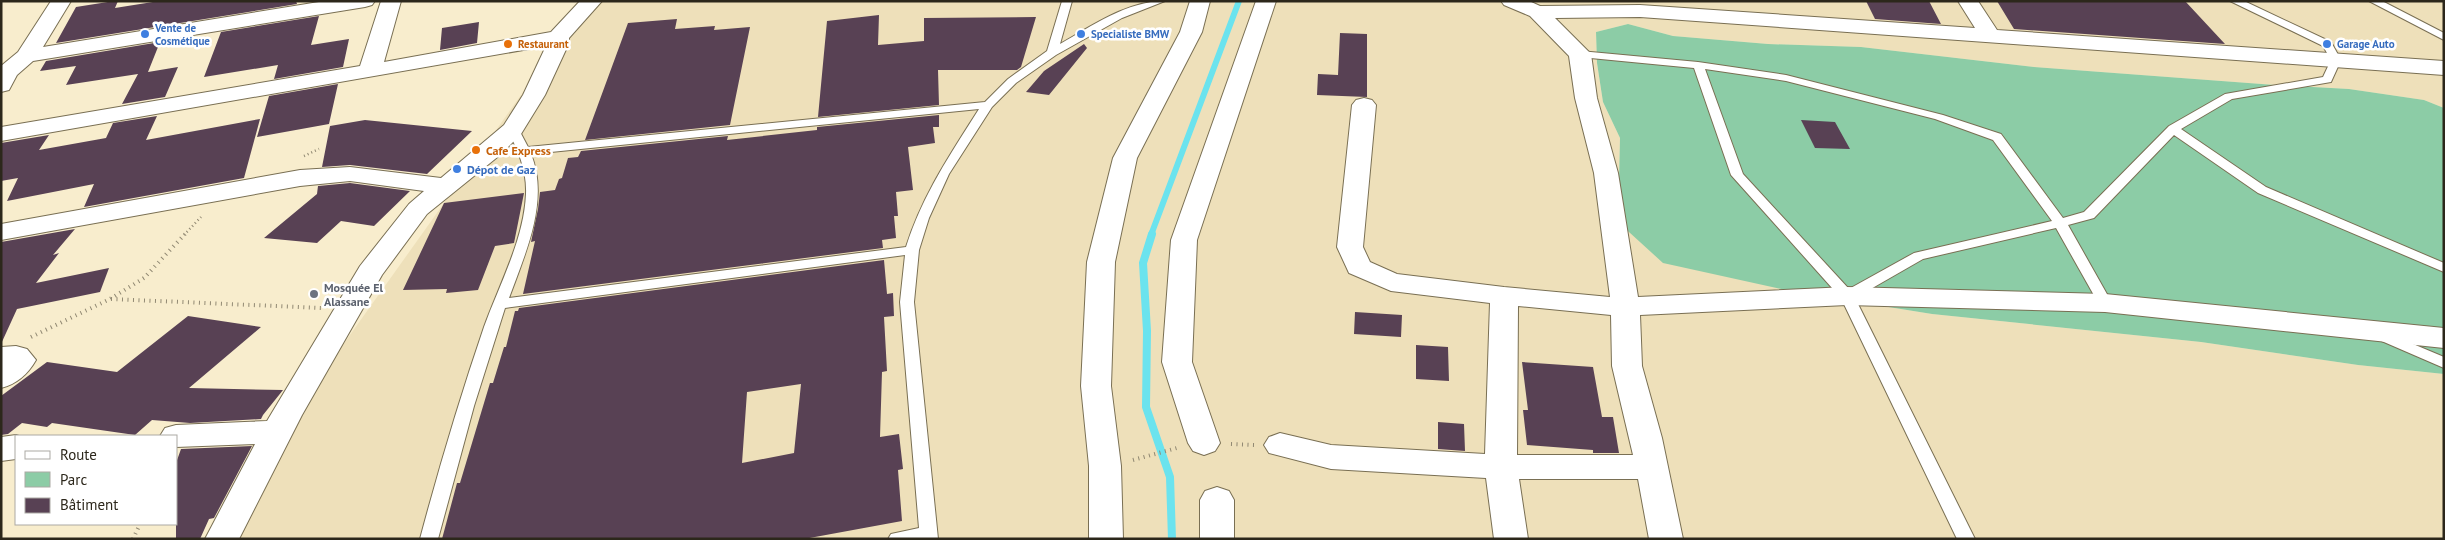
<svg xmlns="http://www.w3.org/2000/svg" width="2445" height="540" font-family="'PT Sans',sans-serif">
<rect width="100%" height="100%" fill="#f8edcd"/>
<path fill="#eee0ba" d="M588,1h1856v107l-20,-8 -75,-11 -74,-4 -241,-18 -173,-20 -93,-3 -95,-8 -45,-12 -32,8 1,31 6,39 17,36 -2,84 177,70 137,22 269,28 157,23 86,9v165h-2209l100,-183z"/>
<path fill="#8ccca6" d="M1628,24l45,12 95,8 93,3 173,20 241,18 74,4 75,11 20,8v266l-86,-9 -157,-23 -269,-28 -137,-22 -132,-29 -45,-41 2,-84 -17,-36 -6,-39 -1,-31z"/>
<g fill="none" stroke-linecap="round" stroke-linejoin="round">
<path stroke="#6be3ee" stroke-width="6" d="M1151,235l88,-234"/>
<path stroke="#6be3ee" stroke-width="8" d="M1152,234l-9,29 4,68 -1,76 24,70 2,62"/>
</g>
<path fill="#584154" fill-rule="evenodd" d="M114,1h4l-3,7 44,-7h137l1,3 -241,39 20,-36z
M1866,1h63l12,23 -66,-5z
M1997,1h188l40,43 -211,-15z
M879,15l-1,30 46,-4v-23l112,-1 -15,50 -4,3h-79l1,35 -121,12 9,-96z
M319,16l-8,29 38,-6 -6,28 -69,12 4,-14 -74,12 17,-45z
M677,19l-2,10 40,-3 -1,4 36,-3 -20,98 -145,15 43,-117z
M479,22l-2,21 -37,7 2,-22z
M1340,33l27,1v63l-50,-2 1,-21 20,1z
M160,42l-12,30 30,-5 -13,30 -43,7 16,-30 -72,11 10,-19 -36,5 6,-10z
M1084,44l3,4 -38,47 -23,-3 18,-21z
M338,84l-9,40 -72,13 12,-41z
M939,115v12h-6l2,16 -27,4 5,43 -17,2 2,24h-4l2,22 -14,2 1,8 -360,46 12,-53 -4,1 7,-33 2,-17 15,-2 4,-11 3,-1 6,-20 10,-1 3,-6 147,-15 -1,4 90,-10v-3z
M157,116l-11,24 114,-21 -16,59 -160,29 10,-23 -87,17 11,-23 -17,3v-38l48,-8 -10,15 67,-12 7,-15z
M365,120l107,11 -45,43 -77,-9 -28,2 8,-41z
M1801,120l34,2 15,27 -35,-1z
M350,183l60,8 -36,35 -33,-5 -24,22 -53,-5 53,-44 1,-8z
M524,193l-10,50 -19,3 -17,44 -32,3 1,-4 -44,1 41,-87z
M75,229l-22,26 6,-2 -23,30 73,-15 -9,24 -83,17 -16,35v-102z
M884,260l3,34 6,-1 1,23 -10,1 3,54 -5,1 -2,65 19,-3 4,35 -5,1 4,51 -98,18h-362l15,-56h3l30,-100h3l11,-36h2l9,-36h3l1,-3zM801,384l-7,69 -52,10 5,-71z
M1355,312l47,3 -1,22 -47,-3z
M188,316l73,11 -72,61 94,2 -20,25 -2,4 -71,4 -38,-3 -17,15 -83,-12 -5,4 -25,-4 -14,11 -7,1v-39l46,-34 70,10z
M1416,345l32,2 1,34 -33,-2z
M1522,362l71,5 9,50h11l6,36h-26v-3l-66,-5 -4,-35h5z
M1438,422l26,2 1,27 -27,-2z
M252,446l-38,72 -5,1 -9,20h-24v-76l5,-14z"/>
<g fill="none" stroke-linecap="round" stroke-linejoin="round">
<g stroke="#796f53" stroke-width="2">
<path id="lane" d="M1062,1h10l-12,43c32,-18 67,-43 105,-43l-43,17 -66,37 -40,28 -24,24 -43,67 -20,44 -10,32 -5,52 24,237h-50l3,-5 28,-6 -19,-226 5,-47 -400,53 -31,98 -36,133h-18c19,-71 40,-142 64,-212 15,-42 40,-87 42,-133 1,-24 -8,-44 -19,-65l2,-3h8l11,21 457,-45 23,-23 39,-28zM979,109c-29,46 -56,85 -73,138l-397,51c16,-44 41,-97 22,-144z
M2230,1h14l87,41 10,18 -10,22 -99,17 -51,30 85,58 178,76v9l-186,-79 -84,-58 -80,83 -26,7 44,78 -2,3h-10l-44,-78 -133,31 -68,39 120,241h-18l-116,-241 -110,-123 -37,-107 -114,-11 -5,-3 5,-3 118,11 88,13 157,40 58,19 62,84 21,-6 85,-86 56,-32 98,-17 8,-17 -8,-14zM1705,69l81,12 149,38 58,21 59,81 -138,32 -65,36 -106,-115z
M2369,1h13l62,32v7z
M2382,331l62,26v11l-67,-29 -2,-3 2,-3z"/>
</g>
<g stroke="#796f53" stroke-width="2">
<path id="street" d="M51,1h20l-28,46 282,-46h50l-3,4 -7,2 -332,54 -16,14 -8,15 -8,2v-26l17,-14z
M381,1h20l-17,61 167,-30 29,-31h22l-33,37v5l-24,52 -24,39 -21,21 -73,59 -45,61 -80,140 -63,124h-34l50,-95 -79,3v-11h-16l5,-8 11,-3 91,-4 93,-155 49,-62 15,-13 -74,-10 -50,5 -299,54v-16l299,-54 50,-3 91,11 63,-53 19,-30 23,-49 -545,95v-14l359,-61z
M1190,1h20l-8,31 -65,126 -22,104 -4,124 10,80 2,73h-34v-73l-8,-80 6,-124 26,-104 67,-126z
M1256,1h20l-79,239 -5,122 28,81 -5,8 -11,4 -11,-4 -5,-8 -26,-81 9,-122z
M1501,1h28l11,5 100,-1 335,23 -17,-27h20l19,29 447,31v14l-804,-58 -85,1 36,36 6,44 21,75 20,124 209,-10 258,7 339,34v20l-339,-36 -258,-7 -207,10 2,51 20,72 21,101h-34l-11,-60h-119l9,60h-34l-8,-61 -155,-9 -62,-16 -5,-8 5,-8 11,-4 51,12 154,9 5,-151 -99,-12 -42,-18 -12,-26 15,-142 4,-5 8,-2 8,2 4,5 -13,142 7,15 27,12 107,13 106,10 -16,-124 -19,-75 -6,-42 -39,-40 -26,-11zM1518,306l93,9 1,51 21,89h-116z
M16,346l11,3 9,11c-8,14 -19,24 -35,28v-41z
M16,435l3,1h-3v23l-15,2v-24z
M1217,487l12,4 5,9v39h-34v-39l5,-9z"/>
</g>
<path stroke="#908872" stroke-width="2.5" stroke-dasharray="1 3" stroke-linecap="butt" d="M304,156l15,-7
M184,235l17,-18"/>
<path stroke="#908872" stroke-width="4" stroke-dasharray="1 4.5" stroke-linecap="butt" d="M111,299l211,9
M31,337l79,-38 34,-21 41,-44
M1231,444l23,1
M1133,460l44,-12
M133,539l7,-15"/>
<use href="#lane" fill="#fff" fill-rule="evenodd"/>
<use href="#street" fill="#fff" fill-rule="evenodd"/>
</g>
<g fill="#3f7fe0" stroke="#fff" stroke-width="2">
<circle cx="145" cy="34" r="5"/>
<circle cx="1081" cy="34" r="5"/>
<circle cx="2327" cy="44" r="5"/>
<circle cx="457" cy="169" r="5"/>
</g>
<g fill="#e8710a" stroke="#fff" stroke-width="2">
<circle cx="508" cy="44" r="5"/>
<circle cx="476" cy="150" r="5"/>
</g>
<circle fill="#6b7280" stroke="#fff" stroke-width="2" cx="314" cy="294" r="5"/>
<g text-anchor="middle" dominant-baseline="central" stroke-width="5" stroke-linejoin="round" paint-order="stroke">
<g font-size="11" font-weight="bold" fill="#366cbe" stroke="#fff" text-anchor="start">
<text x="155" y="28">Vente de<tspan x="155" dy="13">Cosmétique</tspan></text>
<text x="1091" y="34">Specialiste BMW</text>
<text x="2337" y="44">Garage Auto</text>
</g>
<g font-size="11" font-weight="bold" fill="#c56008" stroke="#fff" text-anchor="start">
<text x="518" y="44">Restaurant</text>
</g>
<g font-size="12" font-weight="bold" fill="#c56008" stroke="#fff" text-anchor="start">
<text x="486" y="150">Cafe Express</text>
</g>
<g font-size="12" font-weight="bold" fill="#366cbe" stroke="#fff" text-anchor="start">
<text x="467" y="169">Dépot de Gaz</text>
</g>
<g font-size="12" font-weight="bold" fill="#5b616d" stroke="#fff" text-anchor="start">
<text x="324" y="287">Mosquée El<tspan x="324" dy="14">Alassane</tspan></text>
</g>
</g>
<rect width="2445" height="540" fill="none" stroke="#2c271b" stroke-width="5"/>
<rect x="15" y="435" width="162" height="90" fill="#ffffff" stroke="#aba9a4"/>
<rect x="25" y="451" width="25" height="8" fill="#ffffff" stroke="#aba9a4"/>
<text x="60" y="460" font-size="15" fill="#2c271b">Route</text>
<rect x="25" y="472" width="25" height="15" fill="#8ccca6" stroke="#aba9a4"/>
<text x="60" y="485" font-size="15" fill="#2c271b">Parc</text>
<rect x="25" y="498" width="25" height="15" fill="#584154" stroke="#aba9a4"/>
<text x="60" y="510" font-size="15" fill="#2c271b">Bâtiment</text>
</svg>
